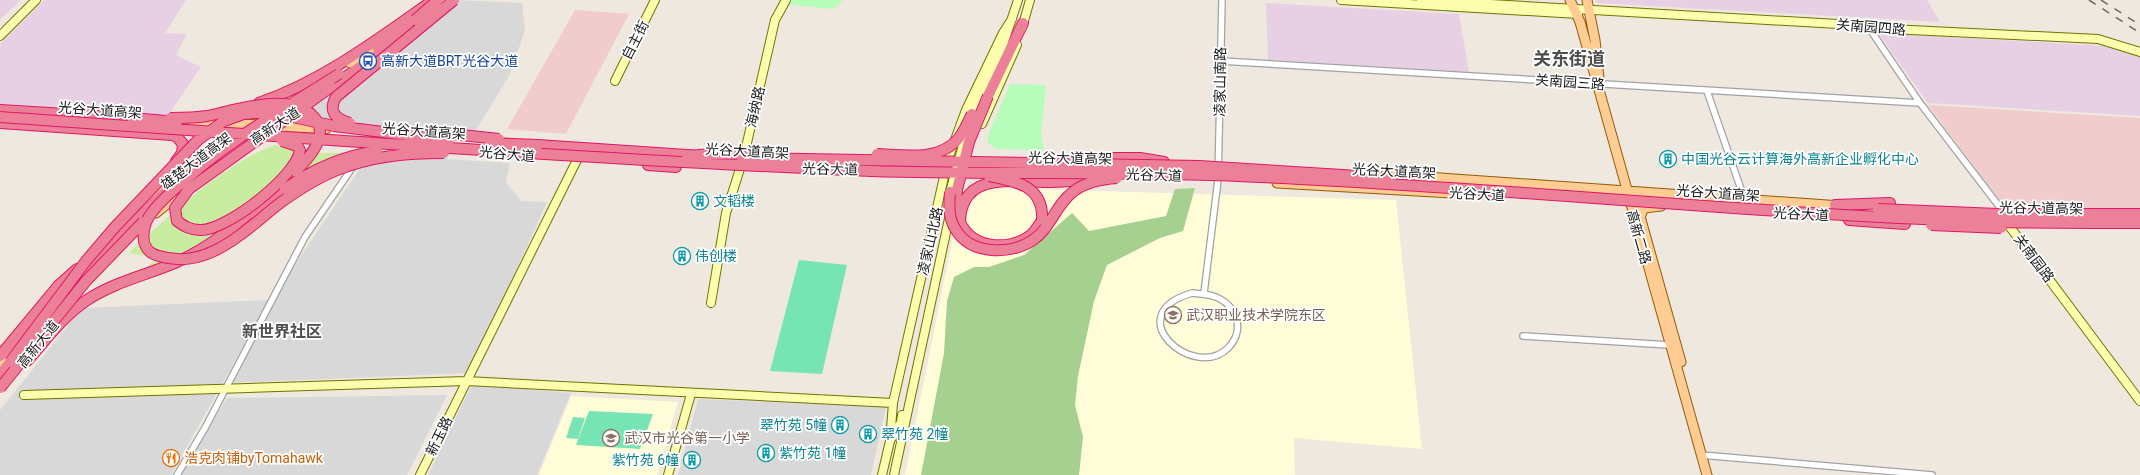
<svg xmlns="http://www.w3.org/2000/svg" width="2140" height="475" font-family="Roboto,'Noto Sans SC',sans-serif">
<rect width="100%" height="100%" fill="#eee8df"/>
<path fill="#d9d8d8" d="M457,0l65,3 3,28 -16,45 -36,59 -171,-8 -1,-13 45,-29z
M429,158l81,5 -4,19 15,19 26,1 -77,171 -242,10 13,-16 49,-95 73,-108 12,-3z
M269,300l-98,175h-171v-65l82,-102z
M472,384l99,9 -34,82h-109z
M447,395l-40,80h-228l48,-77z
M698,399l188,8 -15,68h-193z"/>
<path fill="#f1cccc" d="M575,10l54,4 -63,120 -59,-5z
M1928,105l212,13v93l-131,2z"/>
<path fill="#e7d0e4" d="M0,0h21l-21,20z
M44,0h142l-21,33 22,1 -11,21 25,12 -34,50 -167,-10v-63z
M1595,0h332l13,22 -343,-19z
M1266,3l193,11 10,58 -201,-12z
M1878,33l262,15v68l-212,-13z"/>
<path fill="#fffdd7" d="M963,187l433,13 26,249 -128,-11 1,37h-390z
M571,396l107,6 -21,73h-118z"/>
<path fill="#c9eda0" d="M274,145l48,8h33l-169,101 -44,18 15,-14 -28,-5c43,-40 89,-85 145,-108z"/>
<path fill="#a6d090" d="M1195,188l-12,43 -23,7 -53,27 -13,36 -16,75 -3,29 8,32 -4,38h-158l23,-122 3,-52 7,-24 20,-10h15l35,-12 48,-42 17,18 77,-15 9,-27z"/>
<path fill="#b7fdba" d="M792,0h51l-9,9 -44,-4z
M1010,84l36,1 -5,49 3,16 -48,-1 -8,-6 -1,-5z"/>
<path fill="#76e4b5" d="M799,260l48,5 -25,109 -52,-3z
M589,411l64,3 -13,35 -64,-4z
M573,417l12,1 -7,21 -12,-1z"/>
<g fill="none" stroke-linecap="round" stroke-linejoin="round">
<g stroke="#a2a2a2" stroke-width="8">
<path id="street" d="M1869,28l51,75 85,111
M1221,61l699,42
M1707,91l37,107
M1192,293c7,1 14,1 21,3 24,8 33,34 15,52 -34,34 -111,-33 -36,-55z
M1204,293l14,-113 4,-180
M1523,336l146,9
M1701,455l231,20
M177,475l28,-47 100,-191 49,-72"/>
</g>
<g stroke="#6c7400" stroke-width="10">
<path id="secondary" d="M1341,0l237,14
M1421,0l434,25 14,3 229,11 42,13
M1022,28l8,-28
M0,36l36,-36
M615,81l40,-81
M972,114l29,-63 17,-51
M982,124l35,-79
M2006,217l4,10 130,174
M711,303l15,-90 18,-57 31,-136 11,-20
M24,395l442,-14 427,22
M891,439l10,-17 1,-7
M420,475l157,-315
M668,475l23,-81
M882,475l8,-34 3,-38 55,-244 18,-49 37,-77 9,-14
M894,475l56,-261"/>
</g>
<g stroke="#925c00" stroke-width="11">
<path id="primary" d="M1570,0l10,22 127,453
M1587,0l8,40 4,38
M350,63l25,-16
M191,121l135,8
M1383,174l458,32
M1277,183l175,10
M1634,195l47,167
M144,202l67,-49
M156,213l33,-27
M1640,217l4,-9 17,-2
M0,365l25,-30"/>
</g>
<g stroke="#e11664" stroke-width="12">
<path id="highway" d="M378,48l30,-23
M331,87l60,-41
M988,96l35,-73
M259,103c63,-22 115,-61 169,-99
M0,110l132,8
M0,123l172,12 5,2 6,7 -1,9 -6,8
M538,145l149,10
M1095,158h45l24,4
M648,165l28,2
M957,190c-1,12 -2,25 5,36 14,24 49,24 69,9 4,-4 8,-10 11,-15
M1835,205l55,-2
M255,215l30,-26
M1849,220l56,4
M960,225c-1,-55 53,-43 92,-43 15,0 30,-2 45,-6
M78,278l48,-50 43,-39
M0,356l58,-70 19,-17
M27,361c19,-21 36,-45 60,-61 27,-18 60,-25 90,-38 31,-14 57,-35 82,-57
M0,375l15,-19"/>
</g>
<use href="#street" stroke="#fff" stroke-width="5.5"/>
<use href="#secondary" stroke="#fdfead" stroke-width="8"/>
<use href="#primary" stroke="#ffcc93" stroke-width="9"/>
<use href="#highway" stroke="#ec8098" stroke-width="10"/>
<path stroke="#696969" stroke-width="1.5" stroke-dasharray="8 8" stroke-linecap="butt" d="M2089,0l51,33
M2101,0l39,25"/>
<g stroke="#6c7400" stroke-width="10" stroke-linecap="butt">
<path id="secondary-bridge" d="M950,192l17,-62"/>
</g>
<g stroke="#e11664" stroke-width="12" stroke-linecap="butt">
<path id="highway-bridge" d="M415,20l23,-20
M339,74c-59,37 -121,73 -172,122 -9,9 -22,21 -23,35 -2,11 2,22 15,25 49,15 86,-26 121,-53 18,-13 37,-25 57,-33 35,-14 70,-17 107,-17
M0,117c290,20 580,42 871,54 122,4 244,0 366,5 254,10 508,38 763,46 47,1 93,1 140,1
M132,118l45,4
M170,118c12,0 25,0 37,-2 30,-6 93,-28 111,7 8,17 -11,37 -22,48
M350,123c-15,-4 -22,-12 -14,-26l118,-97
M433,132l66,7
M282,141l15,5 3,4c-3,26 -74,81 -100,80 -10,0 -16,-4 -23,-9l-2,-13 14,-19 142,-102
M490,143l48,2
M877,154c27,1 62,8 82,-16 5,-7 9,-16 13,-24
M687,155l17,1
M697,155l52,-2
M742,158l457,8 192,12
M989,176c27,5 55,10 53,44
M285,189c28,-20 58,-33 92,-38
M957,190l12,-48 19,-46
M950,192c-1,13 -2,26 6,38 15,25 55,25 77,10 18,-12 23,-36 41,-49 12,-9 28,-12 43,-13
M1878,209l120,5h142
M1931,225l70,3
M10,362l76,-101 29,-34 83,-87 26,-19 19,-7 27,-2 64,14 115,14
M0,388l86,-107 57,-59"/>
</g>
<use href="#secondary-bridge" stroke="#fdfead" stroke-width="8"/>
<use href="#highway-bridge" stroke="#ec8098" stroke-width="10"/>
</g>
<defs>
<g id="bus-ring" transform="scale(0.9)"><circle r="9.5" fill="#fff" stroke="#1a4fb4" stroke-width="1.5"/><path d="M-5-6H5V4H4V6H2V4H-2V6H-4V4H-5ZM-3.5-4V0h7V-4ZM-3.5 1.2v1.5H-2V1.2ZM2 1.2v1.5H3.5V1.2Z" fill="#1a4fb4"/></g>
<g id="building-ring" transform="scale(0.9)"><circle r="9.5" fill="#fff" stroke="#0f9aa8" stroke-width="1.5"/><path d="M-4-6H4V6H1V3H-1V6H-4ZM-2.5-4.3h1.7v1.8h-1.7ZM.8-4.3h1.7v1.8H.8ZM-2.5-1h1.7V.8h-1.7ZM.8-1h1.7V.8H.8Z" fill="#0f9aa8"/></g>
<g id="university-ring" transform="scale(0.9)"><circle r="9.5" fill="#fff" stroke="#8d6e63" stroke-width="1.5"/><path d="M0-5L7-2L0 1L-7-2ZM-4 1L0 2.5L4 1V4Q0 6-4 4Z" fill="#8d6e63"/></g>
<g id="school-ring" transform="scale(0.9)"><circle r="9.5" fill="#fff" stroke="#8d6e63" stroke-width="1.5"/><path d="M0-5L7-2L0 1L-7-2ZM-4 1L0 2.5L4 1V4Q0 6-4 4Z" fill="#8d6e63"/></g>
<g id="restaurant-ring" transform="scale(0.9)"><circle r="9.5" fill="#fff" stroke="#e8710a" stroke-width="1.5"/><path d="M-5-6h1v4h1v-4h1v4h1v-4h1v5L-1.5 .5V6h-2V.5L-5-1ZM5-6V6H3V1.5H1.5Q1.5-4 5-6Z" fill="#e8710a"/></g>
</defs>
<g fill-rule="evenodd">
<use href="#bus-ring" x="368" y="61"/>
<use href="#building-ring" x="1668" y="159"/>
<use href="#building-ring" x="700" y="201"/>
<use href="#building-ring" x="682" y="256"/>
<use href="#university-ring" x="1173" y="315"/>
<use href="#building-ring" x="840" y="425"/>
<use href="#building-ring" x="868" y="434"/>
<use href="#school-ring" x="611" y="438"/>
<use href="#building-ring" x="766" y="453"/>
<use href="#restaurant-ring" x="171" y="458"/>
<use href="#building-ring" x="692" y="460"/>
</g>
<g text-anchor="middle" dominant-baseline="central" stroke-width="3.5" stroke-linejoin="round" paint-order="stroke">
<g font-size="14" fill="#1b1b1b" stroke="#fff">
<text transform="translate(1871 27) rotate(5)">关南园四路</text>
<text transform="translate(635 40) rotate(-63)">自主街</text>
<text transform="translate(1220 82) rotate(-89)">凌家山南路</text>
<text transform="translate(1570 82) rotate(4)">关南园三路</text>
<text transform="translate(755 107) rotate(-77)">海纳路</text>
<text transform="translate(100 110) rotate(4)">光谷大道高架</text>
<text transform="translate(275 126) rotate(-33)">高新大道</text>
<text transform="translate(424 131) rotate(4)">光谷大道高架</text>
<text transform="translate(747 151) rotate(3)">光谷大道高架</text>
<text transform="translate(507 154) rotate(5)">光谷大道</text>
<text transform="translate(1070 158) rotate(1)">光谷大道高架</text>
<text transform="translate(196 161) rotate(-37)">雄楚大道高架</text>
<text transform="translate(830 169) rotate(1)">光谷大道</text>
<text transform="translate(1394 171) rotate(3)">光谷大道高架</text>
<text transform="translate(1154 175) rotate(2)">光谷大道</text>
<text transform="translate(1718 193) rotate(4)">光谷大道高架</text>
<text transform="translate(1477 194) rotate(3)">光谷大道</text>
<text transform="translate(2041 208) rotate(1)">光谷大道高架</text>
<text transform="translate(1801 214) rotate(3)">光谷大道</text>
<text transform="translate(1639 237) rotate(74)">高新二路</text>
<text transform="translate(930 241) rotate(-77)">凌家山北路</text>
<text transform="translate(2034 258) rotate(53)">关南园路</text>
<text transform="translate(38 344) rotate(-51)">高新大道</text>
<text transform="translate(439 436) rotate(-64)">新玉路</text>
</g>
<g font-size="14" fill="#164399" stroke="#fff" text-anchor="start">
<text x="381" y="61">高新大道BRT光谷大道</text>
</g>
<g font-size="14" fill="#0d838f" stroke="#fff" text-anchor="start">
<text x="1681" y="159">中国光谷云计算海外高新企业孵化中心</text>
<text x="713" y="201">文韬楼</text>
<text x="695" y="256">伟创楼</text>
<text x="827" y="425" text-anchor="end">翠竹苑 5幢</text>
<text x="881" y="434">翠竹苑 2幢</text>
<text x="779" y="453">紫竹苑 1幢</text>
<text x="679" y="460" text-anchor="end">紫竹苑 6幢</text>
</g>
<g font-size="14" fill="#785e54" stroke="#fff" text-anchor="start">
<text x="1186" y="315">武汉职业技术学院东区</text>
<text x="624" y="438">武汉市光谷第一小学</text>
</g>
<g font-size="14" fill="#c56008" stroke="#fff" text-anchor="start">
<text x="184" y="458">浩克肉铺byTomahawk</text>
</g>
<g font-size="16" font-weight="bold" fill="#4e4e4e" stroke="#fff">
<text x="282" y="331">新世界社区</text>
</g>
<g font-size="18" font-weight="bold" fill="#4e4e4e" stroke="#fff">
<text x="1569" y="58">关东街道</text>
</g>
</g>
</svg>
